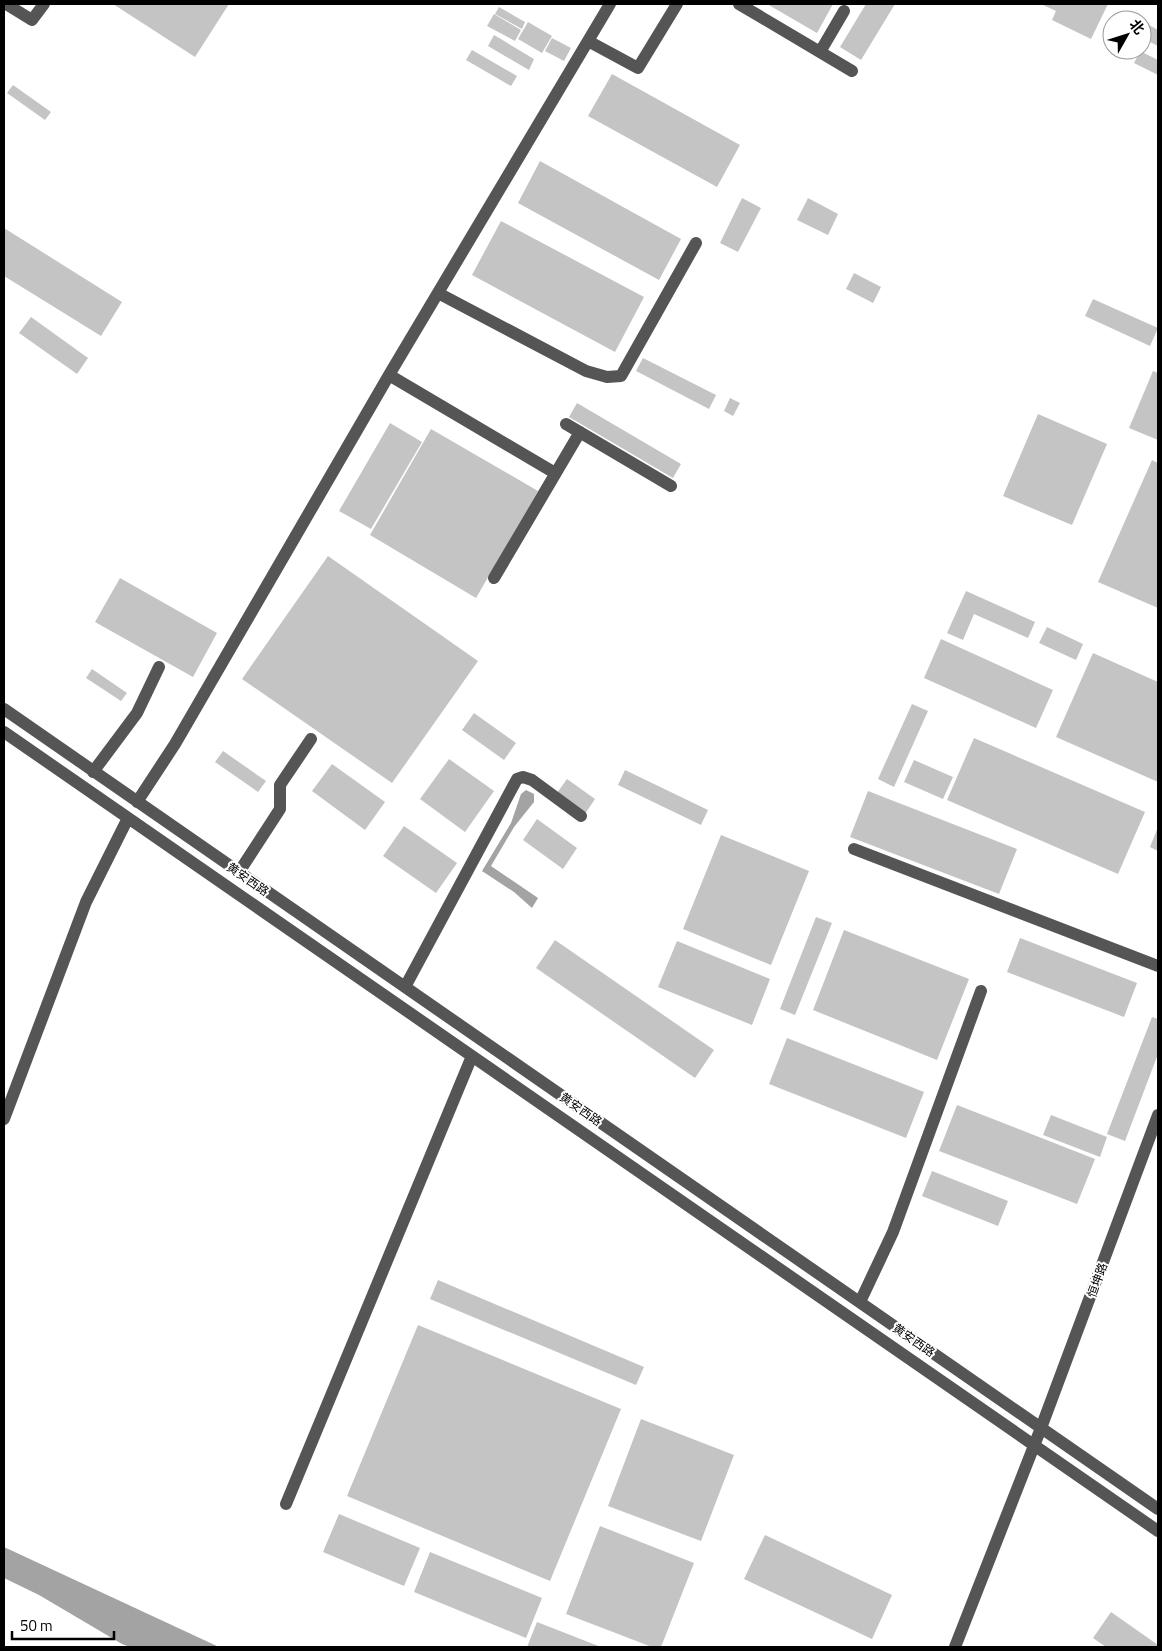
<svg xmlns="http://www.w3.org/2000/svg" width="1162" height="1651" font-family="'Titillium Web','Noto Sans SC',sans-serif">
<rect width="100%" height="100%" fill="#fff"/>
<path fill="#a3a3a3" d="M526,790l8,4v8l-20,25 -23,39 47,32 -6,10 -18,-16 -32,-21 29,-48 10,-29z
M4,1547l215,100h-89l-8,-3 -83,-49 -35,-17z"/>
<path fill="#c4c4c4" d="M113,4h116l-34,53z
M767,4h66l-16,29z
M866,4h29l-34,56 -21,-13z
M1041,4h67l-17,35 -39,-19 4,-9z
M499,7l26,15 -3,7 -27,-15z
M494,14l27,16 -6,11 -28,-15z
M528,22l24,14 -10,17 -24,-14z
M1149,25l9,5v16l-16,-8z
M494,35l40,24 -5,11 -41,-24z
M552,38l19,10 -7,13 -19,-10z
M472,50l45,26 -6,10 -45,-26z
M1140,51l18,9v15l-24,-12z
M612,74l128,71 -23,42 -129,-71z
M13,85l38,27 -6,8 -38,-27z
M540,161l141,78 -22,41 -141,-77z
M742,198l19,10 -23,44 -18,-9z
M808,198l30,16 -10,21 -31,-15z
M501,221l143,76 -29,55 -143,-77z
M4,228l118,74 -21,34 -97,-60z
M854,273l27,14 -8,16 -27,-14z
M1093,299l65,29 -8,18 -65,-30z
M31,317l57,41 -11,16 -58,-41z
M643,358l73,37 -7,14 -73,-38z
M1153,371l5,2v67l-29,-12z
M730,398l10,5 -7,13 -9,-5z
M577,403l104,61 -8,14 -104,-61z
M1038,414l69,30 -35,81 -69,-29z
M390,423l32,19 -51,87 -32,-18z
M431,429l107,62 -62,107 -106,-63z
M1152,460l6,3v145l-60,-26z
M328,556l150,105 -86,122 -150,-104z
M120,578l97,55 -24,44 -98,-55z
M966,591l69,31 -7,16 -54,-24 -11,26 -16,-7z
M1047,627l36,17 -7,16 -37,-17z
M941,639l112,51 -17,38 -112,-50z
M1093,653l65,29v100l-102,-45z
M92,669l35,24 -6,8 -35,-23z
M912,704l16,7 -34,76 -16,-8z
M474,713l42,30 -12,17 -42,-30z
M974,738l171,74 -27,62 -171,-74z
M223,751l43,30 -8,11 -43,-30z
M449,759l45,32 -29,41 -45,-33z
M914,760l39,17 -10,22 -39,-17z
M332,764l53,38 -20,28 -53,-39z
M625,770l83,40 -7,15 -83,-40z
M567,779l28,20 -10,15 -28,-21z
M868,791l149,58 -18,45 -149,-57z
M537,819l40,29 -14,21 -40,-29z
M404,826l53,37 -21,30 -53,-37z
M1158,827v24l-8,-4z
M721,835l88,36 -38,94 -88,-36z
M816,917l16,6 -37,92 -15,-6z
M844,930l125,49 -32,81 -124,-50z
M1020,938l117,45 -13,34 -117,-45z
M555,940l159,110 -19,28 -159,-110z
M677,941l93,38 -18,46 -94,-38z
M1152,1017l6,2v35l-33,87 -18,-7z
M787,1038l137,54 -18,46 -137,-54z
M957,1105l138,54 -18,45 -138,-53z
M1051,1115l56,22 -7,20 -57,-22z
M932,1171l76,30 -10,25 -76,-30z
M438,1280l206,87 -8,18 -206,-86z
M418,1325l203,84 -71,172 -203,-85z
M641,1419l93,36 -33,86 -93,-35z
M339,1514l81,34 -16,38 -81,-34z
M600,1526l94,37 -33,84h-9l-86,-33z
M765,1535l127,60 -20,44 -128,-60z
M430,1552l112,46 -16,40 -112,-46z
M1111,1612l47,33v2h-52l-13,-9z
M537,1622l64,25h-74z"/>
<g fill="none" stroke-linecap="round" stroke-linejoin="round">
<path stroke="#555" stroke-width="12" d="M6,4l26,16 12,-16
M739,4l113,67
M588,41l50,27 39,-64
M820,52l24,-41
M438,293l148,78 21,6 14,-1 75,-133
M389,375l166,98
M566,424l105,62
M494,578l86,-146
M4,709l1154,800
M4,732l1154,799
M93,772l44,-59 22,-46
M137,802l38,-58 214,-369 221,-371
M854,849l304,117
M239,872l41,-63v-24l31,-46
M405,987l112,-208 6,-2 9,3 49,36
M4,1119l82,-217 42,-84
M860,1302l33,-70 88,-241
M286,1504l186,-448
M955,1647l86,-219 117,-313"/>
</g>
<g text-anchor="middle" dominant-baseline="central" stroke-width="4" stroke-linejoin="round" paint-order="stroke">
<g font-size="12" fill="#000" stroke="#fff">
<text transform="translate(248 879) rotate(35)">黄安西路</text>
<text transform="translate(581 1109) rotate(35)">黄安西路</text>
<text transform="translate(1097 1280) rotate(-70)">恒坤路</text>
<text transform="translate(914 1340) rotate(35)">黄安西路</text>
</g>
</g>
<rect width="1162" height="1651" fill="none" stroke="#000000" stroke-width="10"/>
<g transform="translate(1127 35) rotate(51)"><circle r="24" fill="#ffffff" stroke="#999999"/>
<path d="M0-4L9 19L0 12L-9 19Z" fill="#000000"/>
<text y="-8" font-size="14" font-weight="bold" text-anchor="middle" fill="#000000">北</text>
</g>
<path d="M12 1631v8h102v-8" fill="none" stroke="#000000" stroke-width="2.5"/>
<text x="20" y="1631" font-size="15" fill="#000000" stroke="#ffffff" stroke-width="4" paint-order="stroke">50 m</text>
</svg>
